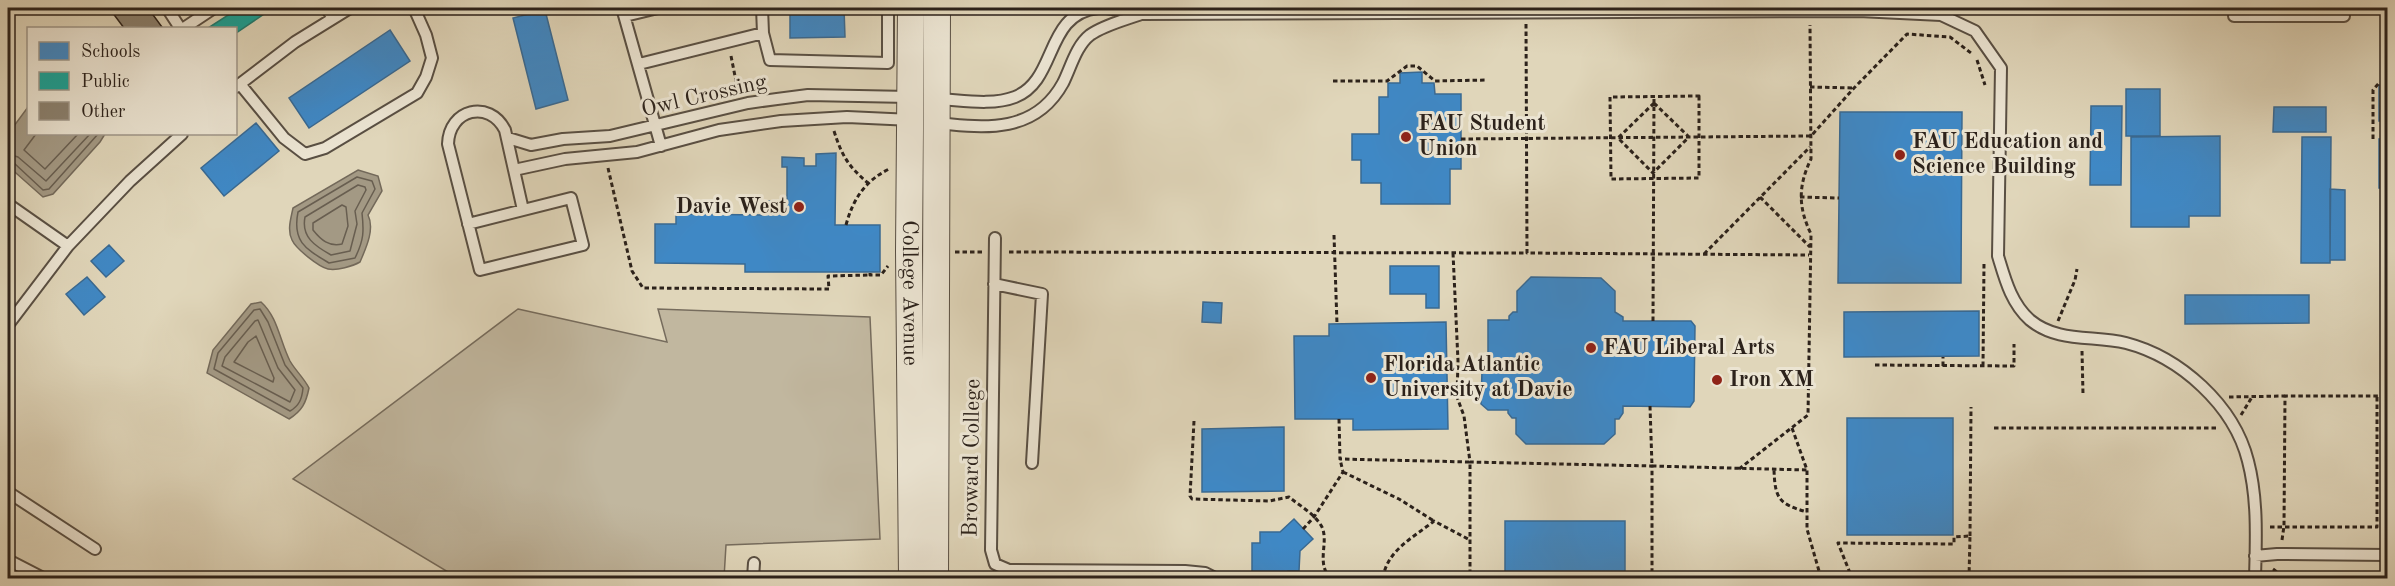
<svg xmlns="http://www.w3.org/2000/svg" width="2395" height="586" font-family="'Old Standard TT',serif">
<rect width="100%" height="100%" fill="#e0d6ba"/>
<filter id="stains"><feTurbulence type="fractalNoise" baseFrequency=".00333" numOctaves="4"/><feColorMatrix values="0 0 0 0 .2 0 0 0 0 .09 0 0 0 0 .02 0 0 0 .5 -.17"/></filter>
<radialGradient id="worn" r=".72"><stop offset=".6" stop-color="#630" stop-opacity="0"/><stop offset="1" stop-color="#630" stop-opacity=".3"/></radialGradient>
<path fill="#c1b79f" stroke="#766c5d" stroke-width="1.5" d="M518,309l149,33 -9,-33 212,8 10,222 -154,6 -2,33h-266l-165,-99z"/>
<path fill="#a39984" stroke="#73695a" stroke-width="1.5" d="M28,107v27h77l-5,8 -47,52 -10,3 -35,-31v-32z
M358,170l20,6 4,15 -14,24c7,14 -2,33 -8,47 -7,4 -23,9 -32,7 -9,-2 -32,-20 -36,-29 -5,-10 -1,-22 1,-32z
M261,302c17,15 19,40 29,59 5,9 14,17 19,27 -3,15 -7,23 -20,31l-82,-46 6,-23 38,-46z"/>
<path fill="#3f88c5" stroke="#396992" stroke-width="1.5" d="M790,8h54l1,29 -55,1z
M545,10l23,90 -32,9 -23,-91z
M390,30l20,31 -101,67 -20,-30z
M1422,72v11h12l1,11h26v75h-11v35h-69v-21h-20v-23h-9v-26h27v-37h9v-14h12v-10z
M2379,85h9v36h-9z
M2126,89h34v47h-34z
M2091,106h31l-1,79h-31z
M2274,107h52v25h-53z
M1840,112h122l-1,171h-123z
M256,123l23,28 -55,45 -23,-28z
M2220,136v80h-31v11h-58v-90z
M2302,137h29l-1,126h-29z
M2379,139h9v49h-9z
M836,153l-1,72h45v47h-135v-8l-90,-1v-39h21v-10l87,1v-14h24v-34h-5v-10l22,1v8h12v-12z
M2330,189l15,1v70h-15z
M109,245l15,16 -18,16 -15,-16z
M1390,266h49v42h-13v-14h-36z
M87,277l18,20 -21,18 -18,-21z
M1531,277l70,1 14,13v21l8,5v4h68l4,5 -1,75 -4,6 -67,-1v7l-4,6h-4v15l-11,10h-78l-10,-10v-16h-4l-4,-5v-3h-20l-7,-6 1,-34h6v-50h21v-4l4,-4h4v-21z
M2185,295h124v28l-124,1z
M1203,302l19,1 -1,20 -19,-1z
M1979,311v45l-135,1v-45z
M1446,322l2,107 -95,1v-11h-58l-1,-83h35v-12z
M1847,418h106v117h-106z
M1284,427v64l-82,1v-63z
M1294,519l19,20 -13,12 -1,20h-11v7h-36v-35h8v-11h20z
M1505,521h120v57h-120z"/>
<path fill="#17a398" stroke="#1d7c72" stroke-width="1.5" d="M239,8h34l-37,25v-5h-28z"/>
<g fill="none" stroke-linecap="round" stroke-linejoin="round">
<path stroke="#685e50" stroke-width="1.5" d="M36,134l-12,16 21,19 33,-35
M8,154l10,3 28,24 44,-47
M8,162l6,1 29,27 6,-1 49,-55
M357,177l15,4 3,8 -13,24c2,18 2,27 -7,45l-26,5c-23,-14 -37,-21 -31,-51z
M358,185l7,2 1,3 -11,21 2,13 -7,27 -19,4c-16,-9 -30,-18 -26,-38z
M342,205l4,2 2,19 -6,18c-13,3 -21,-4 -29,-14v-7z
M260,309l8,13 17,43 18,23c-1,11 -4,18 -13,23l-76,-42 4,-16 36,-43z
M258,320l20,48 17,22 -5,12 -68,-36 3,-9 30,-36z
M256,336l18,42 -1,4 -39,-20 14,-20z"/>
</g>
<path fill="#8a806e" stroke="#2c221b" stroke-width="1.5" d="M109,8h39l14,19 -38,1z"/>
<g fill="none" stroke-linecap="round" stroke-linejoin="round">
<g stroke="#594f43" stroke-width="14">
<path id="service" d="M167,8l13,20
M326,8l7,10
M622,8l39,138
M1107,8l35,6 717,-3 82,4 34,16 26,37 -3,188c7,23 13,47 32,64 28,23 63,15 96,23 54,14 108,62 122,118 10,38 8,79 7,117
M625,16l33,-8
M2234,16h110
M184,28l30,-20
M763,33l7,27 118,3v-55
M639,64l124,-31 -1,-25
M240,84l44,54 21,16 20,-6 92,-55 9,-16 6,-19 -6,-23 -12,-27
M236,87l59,-45 55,-34
M937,99c24,1 55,7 78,-2 43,-17 29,-83 83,-89
M936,123c49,5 99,11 127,-40 8,-16 13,-37 27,-48 14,-10 35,-15 51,-21
M508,138l23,7 32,-6 47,-3 138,-33 29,-4 31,-4 101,2
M514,170l51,-11 72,-7 82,-22 62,-9 66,-4 65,3
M8,204l60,42
M468,224l103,-26 12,47 -103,25 -32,-126c1,-35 41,-45 57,-14l18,80
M995,238l-4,312 4,14 14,6 176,1 20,2 10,5
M994,284l48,10 -10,169
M8,325l60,-79 62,-65 52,-47
M8,492l87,57
M2255,556l22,-2 111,1
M8,560l35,18
M753,578l1,-15"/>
</g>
<g stroke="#594f43" stroke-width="28">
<g id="tertiary">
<path id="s1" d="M911,8l-2,243 3,327"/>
<path d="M935,578l2,-570"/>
</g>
</g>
<path stroke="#2c221b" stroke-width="3" stroke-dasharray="4.5 3" stroke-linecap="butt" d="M1526,24l1,229 282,2
M731,56l5,25 6,10
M1977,60l8,25
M1333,81h54l20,-15h10l18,15 52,-1
M1810,87l44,1
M1699,96v82l-88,1 -1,-82z
M1654,103l35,34 -36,36 -35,-35z
M834,131c8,25 14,35 34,52
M1461,139l350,-3 43,-48 53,-54 43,3 21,16
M2373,139v-49l6,-7h9
M608,168l24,103 11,17 186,1 -1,-13 42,-1
M1760,197l50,50
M1800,197l39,1
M846,225c7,-26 19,-44 43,-56
M1334,235l3,89
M955,252h27
M1009,252l518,1
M1453,253l5,108 -1,36 7,19 6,46 182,4v112
M1704,254l106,-107
M870,273v2h11l7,-9
M1653,321l1,-224
M2058,321l17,-41 2,-11
M2082,351l1,43
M1875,365l139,1v-22
M1943,366v-9
M1983,366l1,-103
M2229,397l56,-1
M1650,406l2,60 155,4
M2241,415l11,-18
M1339,419l1,40 130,3v116
M1194,421l-4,75 2,3 77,2 20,-4c11,9 26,17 33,30 7,16 -6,35 8,51
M1792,428l15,42v59l14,49
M1994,428h225
M1739,469l69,-54 3,-181c-13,-27 -13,-48 0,-75l-1,-134
M1774,470c1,29 5,34 33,42
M1343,472l56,27 35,22
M2270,527h107v-131
M1303,529l11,-12 29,-45 -3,-13
M1970,536l1,-129
M2282,540l2,-14 1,-130h103
M2273,569l12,9
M1850,573l-12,-30 116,1v-7l16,-1 -1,42
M1311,578l12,-7
M1383,578c4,-28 30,-40 51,-57l36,19
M1823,578l27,-5 6,5"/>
<use href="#service" stroke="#ebe4d2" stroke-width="10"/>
<use href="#tertiary" stroke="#ebe4d2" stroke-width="26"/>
</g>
<g fill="#8f2418" stroke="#ebe4d2" stroke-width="2">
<circle cx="1406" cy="137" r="6"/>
<circle cx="1900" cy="155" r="6"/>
<circle cx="799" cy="207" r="6"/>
<circle cx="1591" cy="348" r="6"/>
<circle cx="1371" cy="378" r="6"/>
<circle cx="1717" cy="380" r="6"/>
</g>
<g text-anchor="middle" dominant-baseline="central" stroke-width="6" stroke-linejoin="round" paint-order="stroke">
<g font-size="22" fill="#2c221b" stroke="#ebe4d2">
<text transform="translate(704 96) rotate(-13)">Owl Crossing</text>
<text stroke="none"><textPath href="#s1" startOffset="285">College Avenue</textPath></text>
<text transform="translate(972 458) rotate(-89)">Broward College</text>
</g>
<g font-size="22" font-weight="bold" fill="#2c221b" stroke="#ebe4d2" text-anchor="start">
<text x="1418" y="124">FAU Student<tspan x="1418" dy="25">Union</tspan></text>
<text x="1912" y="142">FAU Education and<tspan x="1912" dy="25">Science Building</tspan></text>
<text x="787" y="207" text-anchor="end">Davie West</text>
<text x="1603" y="348">FAU Liberal Arts</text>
<text x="1383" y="365">Florida Atlantic<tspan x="1383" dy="25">University at Davie</tspan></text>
<text x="1729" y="380">Iron XM</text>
</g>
</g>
<rect width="2395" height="586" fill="none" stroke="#e0d6ba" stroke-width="30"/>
<rect x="9" y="9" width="2377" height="568" fill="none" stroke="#2c221b" stroke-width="3"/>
<rect x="15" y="15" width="2365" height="556" fill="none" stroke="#2c221b" stroke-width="1.5"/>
<rect x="27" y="27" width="210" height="108" fill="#ebe4d2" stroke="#9f9689" stroke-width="1.5"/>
<rect x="39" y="42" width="30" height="18" fill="#3f88c5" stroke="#9f9689" stroke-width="1.5"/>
<text x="81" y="57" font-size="18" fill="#2c221b">Schools</text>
<rect x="39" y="72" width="30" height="18" fill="#17a398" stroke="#9f9689" stroke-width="1.5"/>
<text x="81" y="87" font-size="18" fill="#2c221b">Public</text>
<rect x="39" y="102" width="30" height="18" fill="#8a806e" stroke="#9f9689" stroke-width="1.5"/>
<text x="81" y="117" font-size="18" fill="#2c221b">Other</text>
<rect width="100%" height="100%" filter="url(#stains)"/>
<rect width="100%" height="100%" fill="url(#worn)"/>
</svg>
